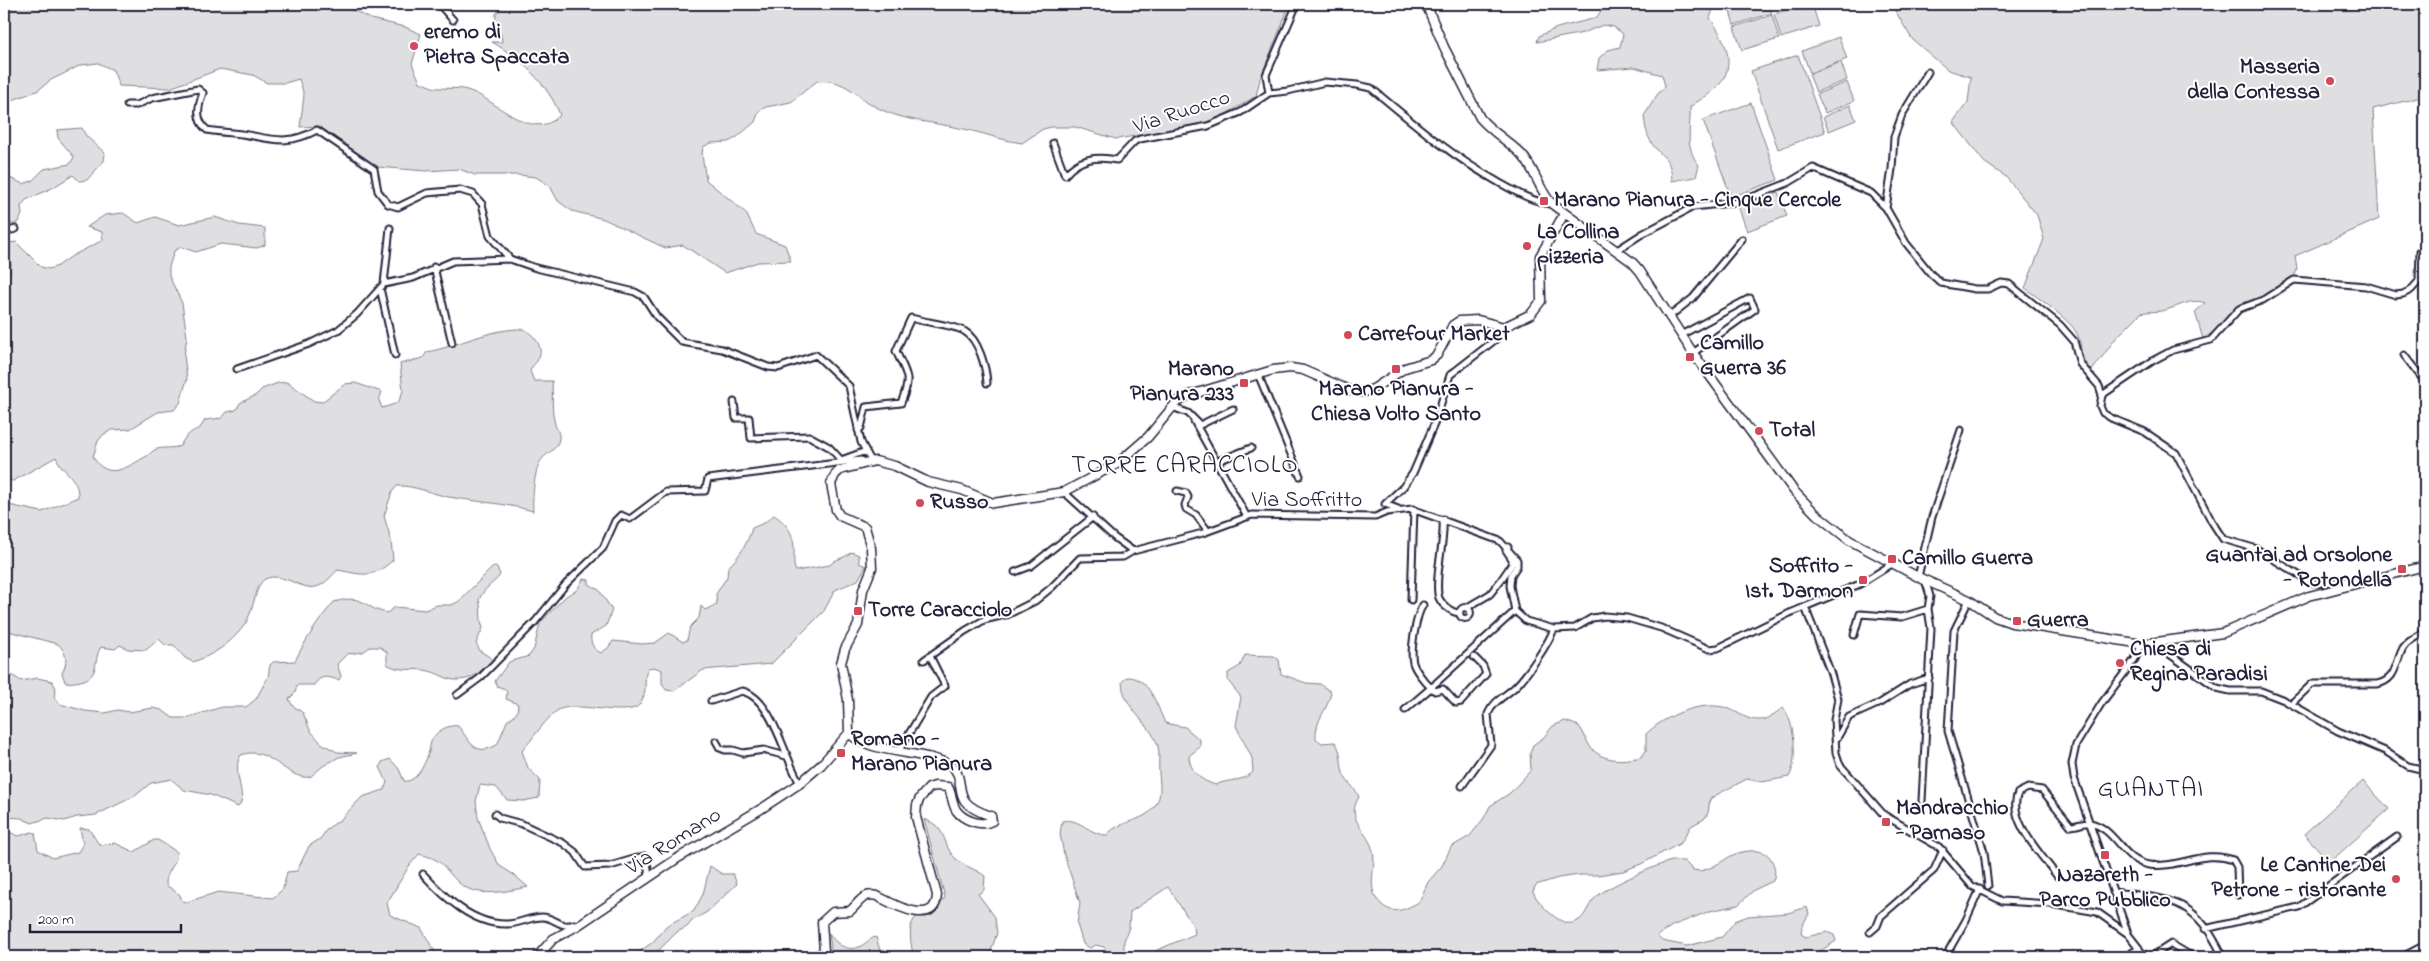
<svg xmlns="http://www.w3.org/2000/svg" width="2429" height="961" font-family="'Indie Flower',sans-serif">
<rect width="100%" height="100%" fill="#fff"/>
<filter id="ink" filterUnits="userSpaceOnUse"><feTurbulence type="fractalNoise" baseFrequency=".02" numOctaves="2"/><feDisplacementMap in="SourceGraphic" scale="10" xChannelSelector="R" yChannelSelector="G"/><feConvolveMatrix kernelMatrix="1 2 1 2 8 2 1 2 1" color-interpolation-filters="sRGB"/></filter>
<g filter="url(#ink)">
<path fill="#dfdfe2" stroke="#80808e" d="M4,4h321l30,7 16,8 34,8 16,7 -9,30 8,18c6,2 12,6 19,6 10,1 21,-1 31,3 26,9 63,53 90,24 -12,-31 -40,-57 -68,-73h10l-1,-8 -6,-8 1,-12 7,-10h571l7,5 36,-5h173l-30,75 -4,17 -38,23 -49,12 -53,8 -41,-12h-24l-8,2 -21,14c-22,-3 -41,-11 -63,-15 -27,-6 -56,-7 -81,-20 -22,-11 -32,-30 -61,-27l-26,21 -25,5 -7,4 -4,11 -19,16 -8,4 -17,1 -8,4 -1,8 4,25 40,33 10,21 29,11 6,16 -33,1 -33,11 -42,-28 -18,3 -61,-29 -32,-8 -14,-10 -8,-15 -14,-9 -18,-2h-43l-16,-6 -33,2 -49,-4 -58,-41 -19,1 4,-32 -5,-16 -14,4h-18l-14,-8 -33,-6 -50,19 -51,-2 -6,-16 -15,-7 -17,2 -30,15 -14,11 -33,12z
M1602,4h115l-3,3 -4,11c17,24 29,51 3,73 -7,6 -16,10 -23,16 1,22 -6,40 9,58l-3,12 -24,4c-1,-27 -12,-22 -22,-41 -4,-7 -5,-16 -6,-24l13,-21 8,-9 -3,-11 -28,-8 -37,3 2,-12 9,-8 12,-3 3,-13 -9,-7 -11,-2 -20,8 -46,9 2,-6 18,-8 39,-10 7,-10z
M1728,4h41l3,9 -38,12z
M1805,4h7l7,22 -38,12 -7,-24z
M1891,4h534v92l-52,13 6,110 -84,37 2,13 -3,9 -31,18 -30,13 -17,21 -13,9 -8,-27 10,-9c-14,-6 -30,6 -44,8 -7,1 -13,0 -20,2l-25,25 -25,34c-14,-18 -7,-26 -15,-40 -7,-13 -38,-34 -51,-44l19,-49 -7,-24 -31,-38 -22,-15 -31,-40 15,-20 3,-25 -23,-7 -36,-31z
M1772,15l7,24 -37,11 -8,-23z
M1839,37l8,22 -37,14 -8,-22z
M1798,55l27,77 -47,17 -27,-78z
M1841,62l6,18 -31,12 -7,-18z
M1847,82l7,19 -29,12 -8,-19z
M1751,103l27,77 -47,17 -28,-77z
M1850,105l6,15 -27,11 -6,-14z
M82,128l4,8 19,17 -1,8 -17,19 -8,1 -6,-6 -21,13 -26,12 -5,6 1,8 -3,8 -7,3c-10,-15 -8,-33 -8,-50l19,9 9,-3 12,-12 26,-5 4,-7 -16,-19 -1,-8z
M1778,192l9,24 -40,15 -9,-25z
M123,213l15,10 17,-6 24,8 36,-8 24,8 26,3v17l-8,3 -36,-4 -25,8 -15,-5 -7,4 -5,16v9l13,27 5,34 -3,18 3,24 -7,24 -6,7 -16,2 -28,17 -18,1 -8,4 -6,7 -5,16c15,25 34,10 54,-1 3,-2 6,-6 10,-7 8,-2 15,0 23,-3 5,-10 10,-14 20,-18l5,-8 17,-2 5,-6 9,-2 4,-7 16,-8 6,-6 16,-6 9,-1 27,19 8,1 23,-18 10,-1 27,9 -3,8 3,8 16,-5 5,-12 -3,-27 23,-6 4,-6c32,-6 63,-24 97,-23 10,6 22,19 13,32 -3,4 -5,5 -7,10l4,10h18c1,13 -1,30 3,43 1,5 5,8 4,15 -2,11 -11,13 -17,20 -8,9 -10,40 -9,52 -28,-8 -56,-9 -84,-14 -17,-3 -35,-12 -52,-11l-5,6 -8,24 7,24 2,20c-21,19 -29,15 -55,10 -5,4 -11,12 -17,15 -17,10 -37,-15 -56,-6 -10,5 -12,37 -22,48 -14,18 -30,28 -50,35l-8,-4 -11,-13h-9l-6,-6 -13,11 -18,-1 -8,-4 -5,4 -14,-2c-8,11 -1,28 -17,33 -7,2 -12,3 -19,2l-3,-9c6,-10 5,-21 -4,-29l-54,-14v-126l38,8 36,-15c1,-20 -16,-24 -22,-40l-43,24 -9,-2v-199l6,-7 1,-9 -7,-6v-9l4,-6 8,-1 25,25 8,2 9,-3 14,-10 31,-16 -1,-8 -15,-5 18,-12z
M774,515c15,10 21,21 20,40 0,6 -1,10 2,16l34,-6c5,-7 15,-6 21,-13l8,3v8l7,3 -8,14 -23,10 -11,21 -53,53 -68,6 -29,21 -8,-1 -4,-7v-13l-8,-3 -6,1c-6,12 1,22 -8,36 -10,15 -64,-4 -82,6 -11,7 -27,31 -36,41l6,17 12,12 -1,18 -16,3 -16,-1 -11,-13 -16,-2 -4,16 2,17 13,33 9,15 14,9 14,12c-21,4 -51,12 -69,-4 -17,-16 -14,-23 -40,-29l-10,12 -22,37 3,12 31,13 17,29h-434v-127l15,6 13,-4 3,1 3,17 15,8 25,-6 5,-8 -3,-16 9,1 9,14 4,2 13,-2 19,9 20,-12h4l19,12c0,14 -12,19 -11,33l14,10 2,6 5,1 31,-10 55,6 10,-9 4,-17 10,-1 12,-25 11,-7 8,-11 12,-8 22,-23 22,-7 3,-8 -7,-15 2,-5 8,-3 9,10 5,12c13,2 22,-19 25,-30 1,-3 1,-9 3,-11 4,-9 17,-16 26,-14 13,16 16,31 39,19l10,-24 10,-8 1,-9 -12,-5 1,-6 -2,-4 -8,-3 -2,-5 14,-19 20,-6 5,-7 6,-26 26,-27 11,-6 6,-11 6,1v4l10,6 13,20 -6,16 -15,9c-1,8 2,14 10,18l7,-5 5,-7 29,3 13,-1 14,-10 14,9 4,-2 3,-13 9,-9 2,-12 4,4 12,-6 -1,-10 11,-17 1,-10c11,-9 20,-25 24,-39l12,-5z
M493,567h4l3,8c-7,10 -15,11 -21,25 3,10 0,18 4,28l-7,15 4,8 11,7 1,4c-9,5 -15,15 -26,17 -18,4 -21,-4 -37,-8 -15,-4 -28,2 -42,-7v-12l-7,-5h-10l-7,5 -16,2 -10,10 4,12 -2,4c-12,-3 -17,-6 -25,5h-17l-2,8 -6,6 3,6 11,8 7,17 11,13 16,9 20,1 -18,4 -16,9 -13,11c-23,4 -41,-33 -69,-22 -11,15 8,42 -3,52l-27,-12 -27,-5 -13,-11 -20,4 -16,13 -39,19 -19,2 -13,4 -16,-3 -16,5 -11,-5 -17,-1v-153l3,8 14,9 16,-3 15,3 4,7 -2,9 6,7 25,7 20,2 13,-3 11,2 24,-4 9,2 11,8h13l36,-11h24l10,-8 12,-22 2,-12 3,-3 22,-1c11,-22 23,-40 39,-59 32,-9 28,6 53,11l8,-6 30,3 12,-5h14l7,-3z
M1245,655l29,1 5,4 2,14 25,9 14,1 11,8c-2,17 -17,28 -15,47l6,4 13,-1c7,9 5,20 8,31 3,9 12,14 16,24 -13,20 4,30 12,48 9,19 -8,42 10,59 13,12 25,5 38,-2l9,-20 14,-16 9,-19 19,-11 14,-18 6,-12 20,-13 21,-23 -1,-18 3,-7 11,-8 9,-11 12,-5 14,5c4,5 6,11 9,17 11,20 35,18 53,14l5,-6v-17c18,-18 55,-34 81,-26 12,4 20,13 33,12 10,0 15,-8 23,-12 12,12 15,55 6,69l-27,5 -15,-3 -31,16 -6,4 -2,14 -4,6 -13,7 -10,17 -40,21 -18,7 -25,4h-18l-22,3 -22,7 -3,6c3,11 27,35 39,32 14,-3 14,-16 23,-25 11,-11 57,-31 73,-36 5,-2 10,-1 16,-1l9,9 7,1c24,-5 28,-22 58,-20 6,1 10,3 13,8 4,7 5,14 2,22l-19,9 -16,15 -28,6 -38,15 -15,10 5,5 25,5 35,-9 13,-16 13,-5 40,-3 19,-6 2,7 -7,12 -1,8 5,3 21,-5 7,3 2,6 -25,16h-658l4,-7 38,-16 -1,-7 -26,-40 -38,25 -1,15 -5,14v13l-4,3h-10l-6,-10 -8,-2 -6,3 -7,-4 -6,-20 3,-21 -16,-48 -4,-21 2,-13c18,-4 27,14 45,14 13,-16 35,-11 48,-29 7,-10 5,-21 4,-33 -1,-9 1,-19 -1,-27 -7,-23 -35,-37 -36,-64l5,-5c22,-1 30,29 38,46l20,4 15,13v7l-11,9c1,16 12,25 27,29 13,-7 26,-2 37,-13l-1,-14 -16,-32 5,-29 -13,-16v-8l12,-7z
M2363,781l26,28 -59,53 -26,-28z
M924,819c25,9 17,25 31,39 10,9 21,11 30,18l-1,14 -6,4 17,23 1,9 1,7 -8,24h-75c-3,-10 -8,-35 4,-41 6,-3 13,-4 19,-6l8,-13z
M710,866l12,8h11l4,10 -30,28 -14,8 -6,7 -10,5 -21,21 -8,4h-16l21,-15 13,-16 28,-15 9,-17z
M829,933c6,10 17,19 30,14 7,-3 9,-8 17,-10l6,20h-56l5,-10z"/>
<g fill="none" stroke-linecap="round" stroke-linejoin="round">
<g stroke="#22223b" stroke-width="9">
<path id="street" d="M439,4l14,16
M1429,11l6,-7
M1928,72l-26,43 -8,22 -2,32 -6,39 20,35 25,31 10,9 34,6h13l13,-6 8,1 51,41 14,16 6,23 19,22 3,9 -2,11 3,7 8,5 34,14 31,21 36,69 11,17 34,10 53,33c16,5 40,-7 49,1
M1269,93l-3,-18 28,-64 1,-7
M127,105h10l15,-7 46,-9 5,4c-5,13 -8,27 4,37 12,2 24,3 35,4 31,5 45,12 75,-4l57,39 4,22 10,13 10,3 29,-14 33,-3 13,4 9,10 8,32 20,23 26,9 99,24 9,5 13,20 25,25 40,7 46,18 10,1 38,-13 33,31 12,56 10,19
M1053,143l12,32c14,-17 31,-19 52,-15l18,-19 5,-2 68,-13 33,-14 28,-19 19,-2 37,-9 32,3 14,3c41,34 80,68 127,94 18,10 33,19 53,22
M4,232l12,-3
M1617,250l25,-16 51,-27 46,-5 49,-19 25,-15 58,25 15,15
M434,267l18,76
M384,284l6,-56
M380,288l15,67
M1670,316l23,-18 49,-59
M1681,335l69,-37 5,11 -62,44
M2404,355l21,27
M237,369l72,-25 29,-14 19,-16 27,-30 29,-6 40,-17 57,-2
M1258,374l42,102
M2102,395l52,-35 19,-10 38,-10 28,-31 24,-9 31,-20 72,6 30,9 7,-1 8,-4 8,-9 1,-30 5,-6
M734,402l2,16h13l2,20 58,-2 20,11 12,13 25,-9
M1172,407l16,6 12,12 33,-16
M1194,421l53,96
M858,430l3,-2 5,-21 35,-4c11,-27 6,-27 -5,-52l15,-33c13,4 43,7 53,13 15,8 22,37 23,52
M1218,461l33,-13
M1177,491l9,2 2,4 -3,8 1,4 10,6 12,16
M1064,492l51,46 18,13 70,-18 49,-18 123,2 12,-5 25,-3 88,32 17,19v6l-6,9 -1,11 5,25 11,10 28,8 21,-1 17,-10 13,-2 22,2 34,10 48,21 9,-1 72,-35 70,-29 32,-20
M1398,509l-13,-5 18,-17 10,-14 22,-51 15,-47 50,-39 4,-9
M1443,519c2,25 -8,51 -5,75 1,9 13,19 22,19
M1015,572l16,-6 62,-49
M1918,577l14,-60 29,-87
M1411,600l3,-91
M1969,600l-15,31 -6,100 36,121 4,34
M1423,605c-7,10 -13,46 -10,58 3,9 15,23 22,28l8,-2 13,14 5,-1 25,-28 -3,-8 -9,-9
M1805,607l25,64 8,28 -4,21 2,33 4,12 44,50 55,32 33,39 30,15 49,3 46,8 31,22 11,14
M1459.5 613a5.5 5.5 0 1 1 11 0a5.5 5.5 0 1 1-11 0Z
M1466,608l24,-14 11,-14 11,-16v-5l-6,-9 2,-3
M1854,635l6,-21 42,3 26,-8
M2154,643l63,45 13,3h31l23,9 54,31 47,20 23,15 17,4
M924,660l41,-29 19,-11 25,-6 26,-13 17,-14 28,-29 43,-1 10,-6
M1436,683l79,-72
M457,695l23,-17 55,-56 31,-38 37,-36 12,-27 6,-6 9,4 36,-27 39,-1 3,-12 153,-19 5,2
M711,701l31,-10c31,7 42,67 58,92
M2291,704l21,-20h65c20,-4 18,-21 26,-36 5,-8 15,-12 22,-16
M1405,710l28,-24
M1837,738l12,-21 31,-14 30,-19 19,-6
M716,741l4,7 5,2h8l10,3 21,-3 22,6
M898,752l33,-55 14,-11 -15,-30
M1462,786l29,-41 -3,-31c6,-14 18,-18 28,-28 12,-12 32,-42 38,-57
M1922,801l9,-173 -3,-19 2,-13 -5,-16
M495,814l5,4 22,6 41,19 12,9 10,15 25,-1 34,-10 3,5 2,16
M423,874c21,23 50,51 84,50 12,0 23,-7 35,-7 13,0 18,12 32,7
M2057,876c-15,-21 -51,-57 -39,-83l10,-5 14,2 29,36c6,0 13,-4 19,-3 26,5 32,38 59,42 29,4 55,-16 84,-5l4,7 1,28
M2113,892c59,7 82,6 110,65
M2205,929l94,-22 98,-70
M1870,932l7,-6 4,-10 53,-46 9,-20
M2128,934l-54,-156 -2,-14 4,-19 25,-41 34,-45 7,-15
M2137,947l9,10
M1949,950l17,-30 14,-31
M2125,957l14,-9
M2151,957l20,-13 22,13
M2402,957l23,-12"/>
</g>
<g stroke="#22223b" stroke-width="11">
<path id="secondary" d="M1426,4l18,43 36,71c12,14 28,23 41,36 14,14 17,35 31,50l80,58 8,9 53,82 101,138 22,23 33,26 69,37 51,23 26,17 17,6 130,21 81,-11 86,-37 116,-30
M537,957l16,-18 24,-13 101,-68 83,-49 38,-25 22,-19 28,-32 -1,-33 -7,-37 4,-14 13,-24 5,-35 9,-22 -1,-20 -6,-21 -25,-11 -4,-6 -5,-26 4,-9 5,-5 35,-9 20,5 33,16 34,8 31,13 71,-11 53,-28 31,-27 28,-34 11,-7 86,-26 18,-2 12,2 46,20 15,2 9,-3 32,-21 26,-8 6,-5 16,-30 6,-4 19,-1 26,7 27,-13 10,-13 -1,-45 24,-42
M799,957l17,-1 8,-5 -2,-29 11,-10 17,-1c9,-8 13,-19 27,-15 14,7 59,33 60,-1l-21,-78 1,-12 3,-7 9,-10 6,-2 13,1c4,7 4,16 8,23 7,10 25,17 36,11l-1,-5c-9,-3 -20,-7 -26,-15 -8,-11 -2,-27 -14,-35 -24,-16 -81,-11 -102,-33"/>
</g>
<use href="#street" stroke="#fff" stroke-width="5"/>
<use href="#secondary" stroke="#fff" stroke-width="8"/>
</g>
</g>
<g fill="#d1495b" stroke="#fff" stroke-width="2">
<circle cx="414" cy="46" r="5"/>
<circle cx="2330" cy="81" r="5"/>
<rect x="1539" y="196" width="10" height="10" rx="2.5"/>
<circle cx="1527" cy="246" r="5"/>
<circle cx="1348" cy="335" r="5"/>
<rect x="1685" y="352" width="10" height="10" rx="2.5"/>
<rect x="1391" y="364" width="10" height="10" rx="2.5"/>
<rect x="1239" y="378" width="10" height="10" rx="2.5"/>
<circle cx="1759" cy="431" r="5"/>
<circle cx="920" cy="503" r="5"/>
<rect x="1887" y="554" width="10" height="10" rx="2.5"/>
<rect x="2397" y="564" width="10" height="10" rx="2.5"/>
<rect x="1858" y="575" width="10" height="10" rx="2.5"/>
<rect x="853" y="606" width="10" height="10" rx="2.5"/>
<rect x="2012" y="616" width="10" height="10" rx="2.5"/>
<circle cx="2120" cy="663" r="5"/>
<rect x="836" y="748" width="10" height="10" rx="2.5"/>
<rect x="1881" y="817" width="10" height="10" rx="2.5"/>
<rect x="2100" y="850" width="10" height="10" rx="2.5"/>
<circle cx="2396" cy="879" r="5"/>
</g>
<g text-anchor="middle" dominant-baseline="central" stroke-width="4" stroke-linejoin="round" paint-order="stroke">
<g font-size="22" font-weight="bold" fill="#22223b" stroke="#fff" text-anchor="start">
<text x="424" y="33">eremo di<tspan x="424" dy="25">Pietra Spaccata</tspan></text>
<text x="2320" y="68" text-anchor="end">Masseria<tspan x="2320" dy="25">della Contessa</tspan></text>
<text x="1554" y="201">Marano Pianura - Cinque Cercole</text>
<text x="1537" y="233">La Collina<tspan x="1537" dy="25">pizzeria</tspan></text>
<text x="1358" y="335">Carrefour Market</text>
<text x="1700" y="344">Camillo<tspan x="1700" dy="25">Guerra 36</tspan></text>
<text x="1234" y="370" text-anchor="end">Marano<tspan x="1234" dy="25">Pianura 233</tspan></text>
<text x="1396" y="390" text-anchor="middle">Marano Pianura -<tspan x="1396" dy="25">Chiesa Volto Santo</tspan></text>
<text x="1769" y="431">Total</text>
<text x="930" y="503">Russo</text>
<text x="2392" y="556" text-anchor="end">Guantai ad Orsolone<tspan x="2392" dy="25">- Rotondella</tspan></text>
<text x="1902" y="559">Camillo Guerra</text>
<text x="1853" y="567" text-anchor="end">Soffrito -<tspan x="1853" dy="25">Ist. Darmon</tspan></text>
<text x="868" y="611">Torre Caracciolo</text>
<text x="2027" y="621">Guerra</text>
<text x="2130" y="650">Chiesa di<tspan x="2130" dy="25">Regina Paradisi</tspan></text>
<text x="851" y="740">Romano -<tspan x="851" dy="25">Marano Pianura</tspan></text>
<text x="1896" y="809">Mandracchio<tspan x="1896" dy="25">- Parnaso</tspan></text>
<text x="2386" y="866" text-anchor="end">Le Cantine Dei<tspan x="2386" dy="25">Petrone - ristorante</tspan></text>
<text x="2105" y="876" text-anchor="middle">Nazareth -<tspan x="2105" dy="25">Parco Pubblico</tspan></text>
</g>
<g font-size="22" fill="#22223b" stroke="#fff">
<text transform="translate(1182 113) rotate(-18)">Via Ruocco</text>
<text x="1307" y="501">Via Soffritto</text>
<text transform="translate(674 842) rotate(-32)">Via Romano</text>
</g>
<g font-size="25" letter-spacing="1" fill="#22223b" stroke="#fff">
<text x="1185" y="466">TORRE CARACCIOLO</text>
<text x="2151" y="790">GUANTAI</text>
</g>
</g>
<rect width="2429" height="961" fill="none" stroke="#fff" stroke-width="20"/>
<rect x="10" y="10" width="2409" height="941" fill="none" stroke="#22223b" stroke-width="2" filter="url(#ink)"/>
<path d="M30 924v8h151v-8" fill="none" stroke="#22223b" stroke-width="2.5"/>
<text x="38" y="924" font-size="15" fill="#22223b" stroke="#ffffff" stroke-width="4" paint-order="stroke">200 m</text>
</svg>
